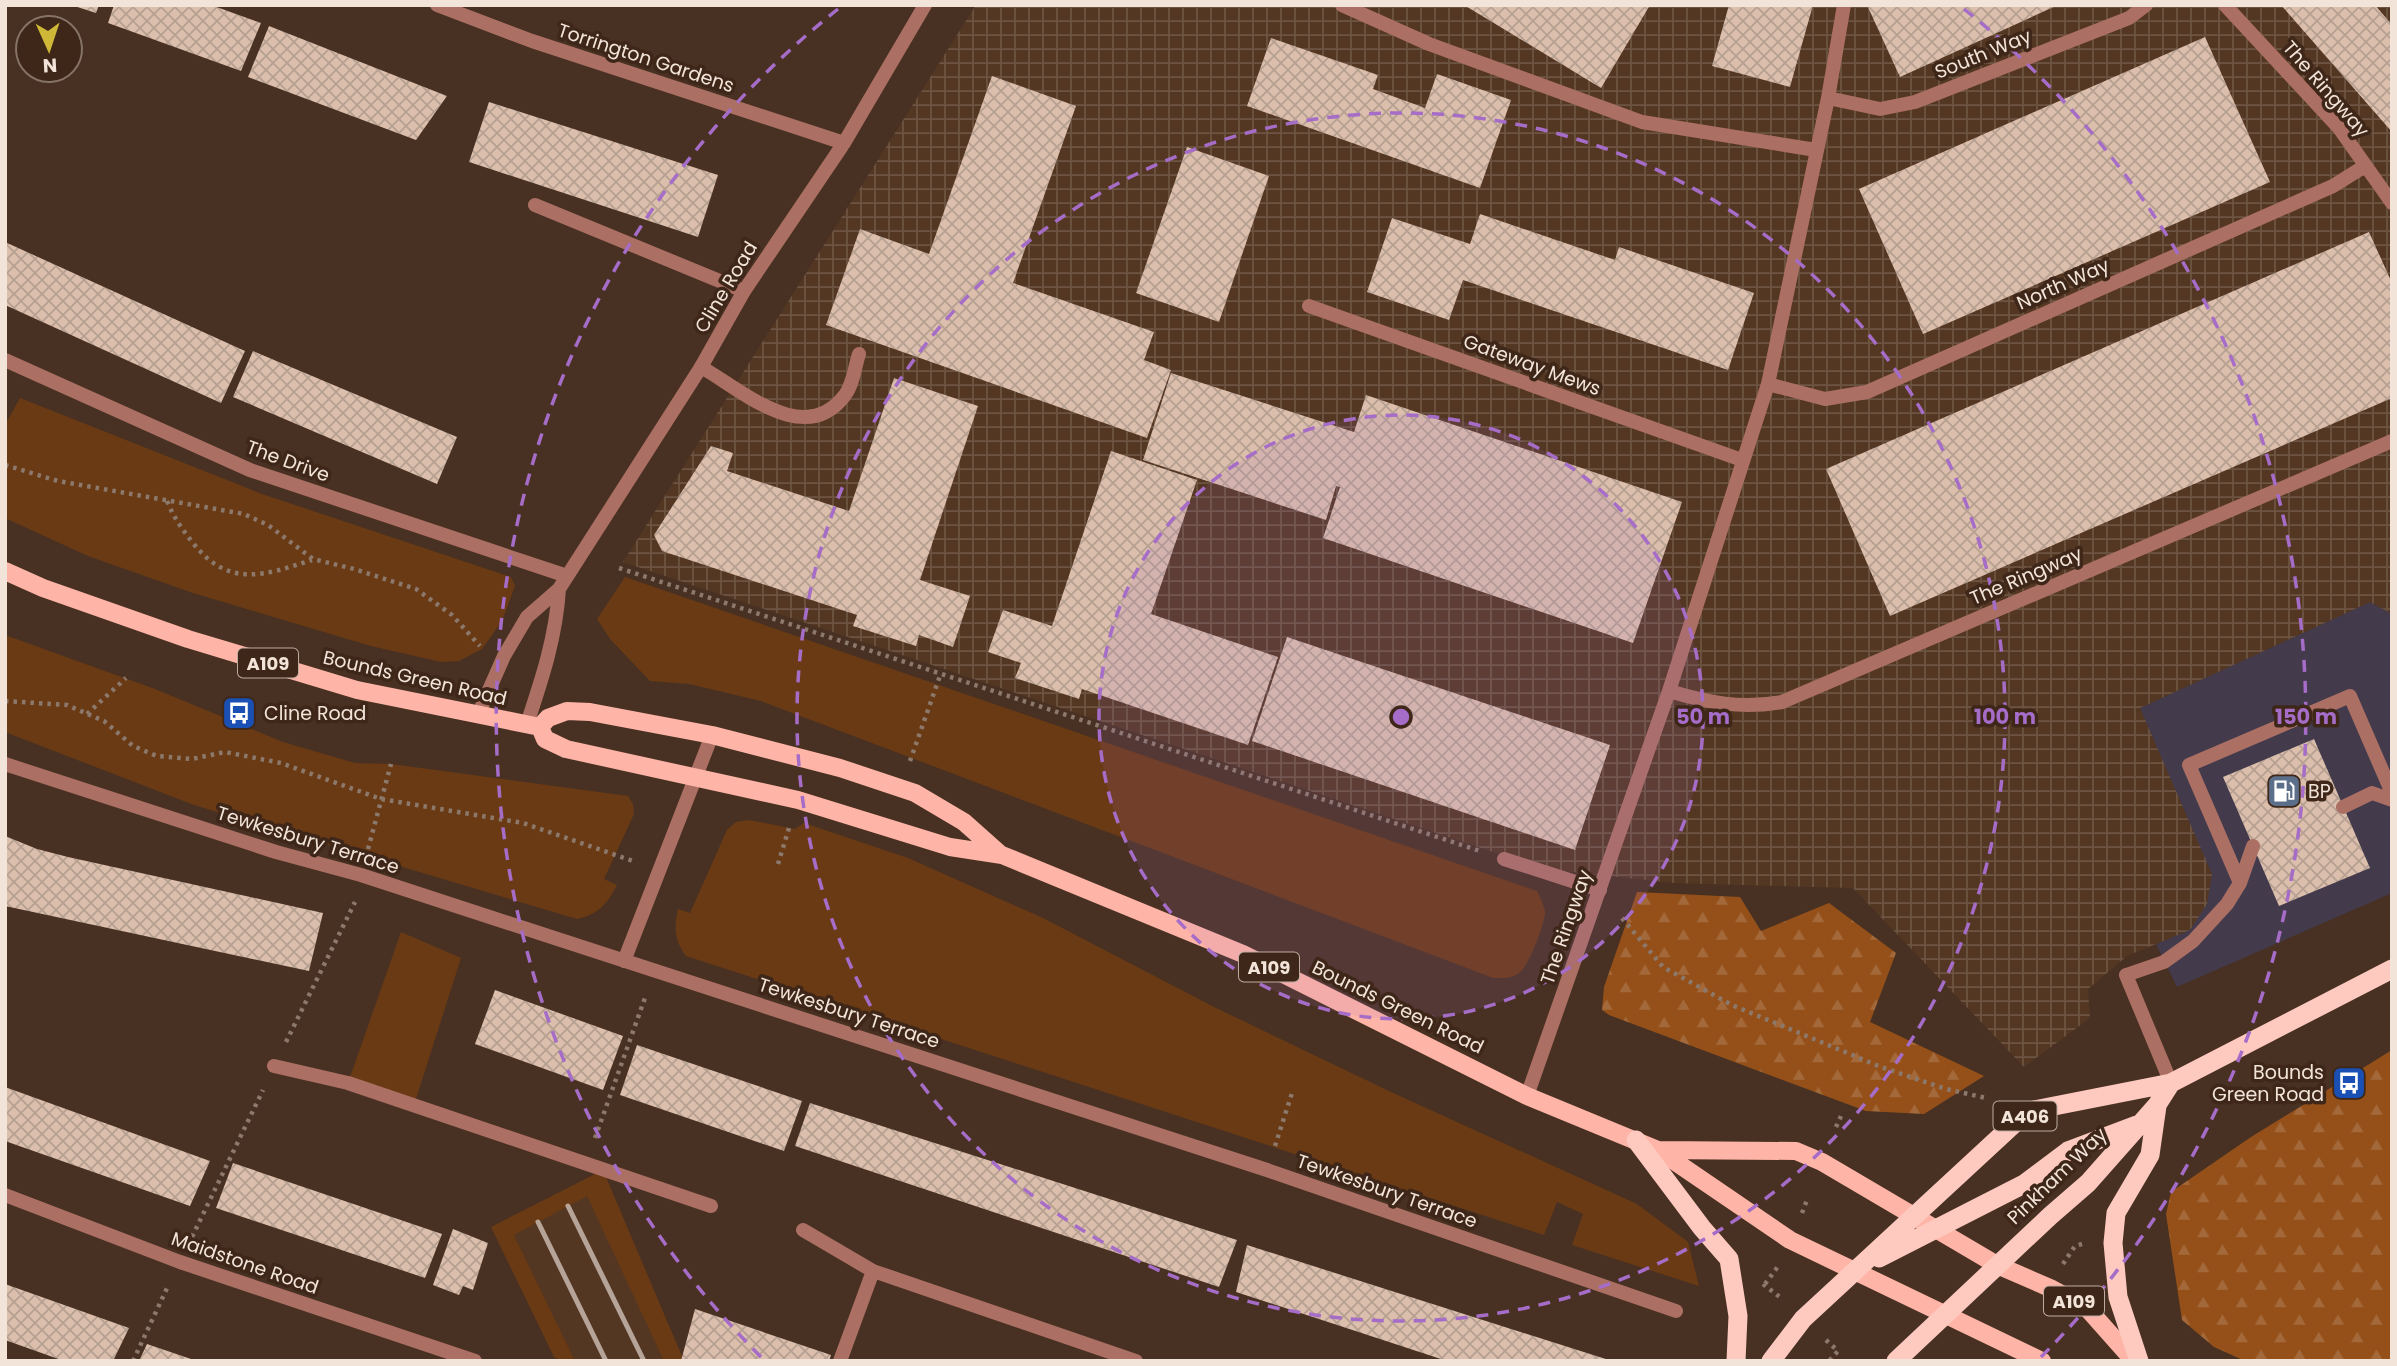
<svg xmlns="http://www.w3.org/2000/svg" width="2397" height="1366" font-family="Poppins,sans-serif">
<defs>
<pattern id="industrial-grid" width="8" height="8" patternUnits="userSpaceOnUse" patternTransform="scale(1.75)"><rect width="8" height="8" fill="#543723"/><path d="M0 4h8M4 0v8" fill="none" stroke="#6d5442"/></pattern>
<pattern id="forest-firs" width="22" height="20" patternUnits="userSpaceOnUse" patternTransform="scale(1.75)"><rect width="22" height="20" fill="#955019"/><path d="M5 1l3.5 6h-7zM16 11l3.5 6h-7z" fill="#a4693a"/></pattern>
<pattern id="building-cross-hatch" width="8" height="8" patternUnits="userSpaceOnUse" patternTransform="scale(1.75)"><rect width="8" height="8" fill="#dbbeac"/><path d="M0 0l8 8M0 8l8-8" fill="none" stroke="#b6a091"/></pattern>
</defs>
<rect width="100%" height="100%" fill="#483122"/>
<path fill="#433b4c" d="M2370,602l22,12v279l-215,94 -21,-43 34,-14 -50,-222z"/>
<path fill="url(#industrial-grid)" d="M976,5h1416v609l-22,-12 -230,106 72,166 -5,30 -17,26 -63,26 -39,33 2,29 -66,49 -171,-179 -180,-5 -129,-14 -921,-307z"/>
<path fill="#543723" d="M587,1195l78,166h-90l-61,-126z"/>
<path fill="#6a3a15" d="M20,398l242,96 249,83 4,9 -13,35 -20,28 -23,12 -18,1 -70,-16 -178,-53 -105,-37 -83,-38v-93z
M625,577l912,314c3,6 7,14 8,21 0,12 -16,54 -26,61 -7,6 -17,5 -26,5l-732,-277 -72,-17 -39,-3 -40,-42 -13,-20z
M5,635l150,54 128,53 72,21 36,1 237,32 5,8 1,10 -30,65 13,6c-10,19 -18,29 -40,34l-383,-114 -189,-73z
M749,820l46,9 9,-6 104,35 135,60 171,89 177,85 246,112 51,38 11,44 -127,-41 11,-31 -26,-12 -13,33 -858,-279c-12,-16 -12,-28 -8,-47l12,4 37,-83 9,-8z
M401,932l60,26 -47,147 -66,-22z
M603,1170l81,191h-20l-77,-165 -73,39 61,126h-13l-8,-4 -63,-130z"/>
<path fill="url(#forest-firs)" d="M1637,892l103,5 21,34 68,-28 67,50 -26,69 114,54 -60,38 -58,-3 -257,-96 -7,-5 2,-23z
M2392,1050v311h-147l-31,-14 -32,-27 -16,-106 5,-22 80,-55z"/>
<path fill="url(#building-cross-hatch)" d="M71,5h28l-3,8z
M114,5h97l50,18 -20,48 -133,-48z
M1464,5h186l-49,83z
M1729,5h84l-23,82 -78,-21z
M1867,5h191l-158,72z
M2281,5h94l17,20v107z
M269,26l178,70 -31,44 -168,-63z
M2205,37l65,145 -347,152 -64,-145z
M1271,38l107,37 -5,14 52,19 12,-34 74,26 -31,88 -233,-82z
M992,76l84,30 -63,177 141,49 -10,28 27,10 -24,68 -321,-113 34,-96 69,25z
M489,102l229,73 -20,62 -229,-75z
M1187,147l82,29 -50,146 -83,-29z
M1480,214l135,46 4,-13 135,46 -26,77 -265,-90 -14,40 -82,-28 25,-74 78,26z
M2369,232l23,51v115l-502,218 -64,-147z
M5,242l240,109 -24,52 -216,-98z
M253,351l204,86 -20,47 -204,-87z
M1171,373l183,59 12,-37 316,107 -49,141 -310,-105 17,-51 -4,-1 -10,34 -183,-60z
M894,378l84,28 -58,174 50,16 -17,51 -34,-12 -3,11 -63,-20 4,-11 -195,-64 -8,-16 57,-89 22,7 -6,18 122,40z
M1111,451l86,29 -46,134 127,43 -30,88 -166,-56 -3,10 -64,-21 6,-15 -33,-11 15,-42 49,16z
M1287,637l323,108 -35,105 -323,-109z
M2314,739l56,129 -91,38 -56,-129z
M5,836l32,13 31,8 255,56 -14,58 -304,-65z
M495,990l128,46 -20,54 -128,-46z
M637,1045l165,56 -18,50 -164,-56z
M5,1087l205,74 -20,45 -185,-65z
M810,1103l427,137 -18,47 -424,-141z
M233,1163l209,71 -17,44 -209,-70z
M453,1229l35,14 -15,47 -10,-4 -4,9 -26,-10z
M1247,1245l362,115v1h-162l-211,-69z
M5,1284l124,44 -16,33h-49l-59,-21z
M695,1309l136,46 -2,6h-148z
M147,1344l47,16v1h-55z"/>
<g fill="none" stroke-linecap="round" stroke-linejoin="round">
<path stroke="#8c796c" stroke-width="4.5" stroke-dasharray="3.5 5" stroke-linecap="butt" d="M5,465l53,16 186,33 24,11 45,34 41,10 62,20 36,26 28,31
M167,501c7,17 15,28 26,42 36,46 72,32 119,17
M619,568l861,283
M5,701l62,4 37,16 29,25 24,10 35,3 33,-7 56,11 100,36 142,24 110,38
M87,714l39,-36
M910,761l31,-88
M368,849l23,-85
M778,864l11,-36
M1622,918l41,49 69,38 149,62 65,22 40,9
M286,1042l69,-140
M1836,1127l5,-11
M595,1138l51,-143
M1275,1146l17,-53
M1802,1213l5,-13
M192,1237l71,-147
M2063,1264l12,-18 7,-2
M1763,1284l18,14
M1765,1284l14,-19
M1826,1340l12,11 -9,10
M133,1361l35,-75"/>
<path stroke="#ab6f64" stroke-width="14" d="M535,205l209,86
M701,367c41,23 104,82 144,28 8,-10 10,-29 14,-41
M2343,807l29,-14 20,7
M1504,859l96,31
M2240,883l-51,-118 161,-69 42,97
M274,1066l74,17 363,123
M2171,1083l-45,-108 38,-13 29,-21 34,-37 13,-21 13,-37
M803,1230l70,41 263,90
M840,1361l33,-90"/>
<path stroke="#ab6f64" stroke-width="14" d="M437,5l95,36 312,102
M1342,5l87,39 213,78 174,28
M2225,5l114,123 53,75
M1828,98l52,11 35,-7 214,-84 17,-13
M1309,306l433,154
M5,360l245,110 317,106
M1768,384l57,15 42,-7 466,-206 32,-20
M1669,691c40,12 72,18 113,11l610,-261
M478,715l26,-59 23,-39 32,-28 142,-222 43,-76 100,-148 81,-138
M527,724c15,-45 29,-87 32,-135
M5,764l271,88 85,23 906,295 409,141
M624,961l88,-226
M1527,1096l142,-405 99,-307 60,-286 16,-93
M5,1195l175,67 295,99"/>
<path stroke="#feb5a7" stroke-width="18" d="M5,571l38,17 145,51 169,51 183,37
M540,727l5,12 21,10 232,51 152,47 52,8 241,99 284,142 131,54 132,90 252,121
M540,727l8,-9 19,-7 23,1 122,23 128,33 75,25 49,29 37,33
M1658,1150l138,1 26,11 175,103 53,23 37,20 47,53"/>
<path stroke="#fecac0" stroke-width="19" d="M1636,1140l66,88 27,31 9,57 -2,45
M1879,1258l145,-74 44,-33 69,-26
M1771,1361l32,-42 213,-197 18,-12 137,-27 221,-114
M1896,1361l154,-145 38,-33 69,-78 14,-22
M2139,1361l-21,-64 -5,-54 3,-30 34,-58 7,-49"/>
<path stroke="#b6a499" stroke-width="5" d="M568,1206l76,155
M538,1222l68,139"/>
</g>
<circle cx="1401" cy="717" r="302" fill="#a56cc8" fill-opacity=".12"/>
<g fill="none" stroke="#a56cc8" stroke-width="3.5" stroke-dasharray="12 9">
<circle cx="1401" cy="717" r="302"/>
<circle cx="1401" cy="717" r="604"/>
<path d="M761 1357A905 905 0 0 1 838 9M1964 9A905 905 0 0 1 2041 1357"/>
</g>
<defs>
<g id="bus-square" transform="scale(1.75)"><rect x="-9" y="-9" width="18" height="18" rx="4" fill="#1a4fb4" stroke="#3e2719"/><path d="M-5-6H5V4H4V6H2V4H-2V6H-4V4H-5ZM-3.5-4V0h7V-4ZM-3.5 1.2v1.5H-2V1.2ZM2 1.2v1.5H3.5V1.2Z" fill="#fff"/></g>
<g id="fuel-square" transform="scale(1.75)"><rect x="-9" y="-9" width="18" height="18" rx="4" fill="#5c6f8a" stroke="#3e2719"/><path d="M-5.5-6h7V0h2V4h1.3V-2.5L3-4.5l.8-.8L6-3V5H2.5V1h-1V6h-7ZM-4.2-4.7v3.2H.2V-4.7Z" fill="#fff"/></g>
</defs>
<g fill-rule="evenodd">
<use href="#bus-square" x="239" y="713"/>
<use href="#fuel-square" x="2284" y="791"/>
<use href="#bus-square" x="2349" y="1083"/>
</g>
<g text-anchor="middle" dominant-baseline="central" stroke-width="7" stroke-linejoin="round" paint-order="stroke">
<g fill="#3e2719" stroke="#bdaba0" stroke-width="2">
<rect x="238" y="648.5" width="60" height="29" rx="5"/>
<rect x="1239" y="952.5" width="60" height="29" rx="5"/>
<rect x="1993.5" y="1101.5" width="63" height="29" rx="5"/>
<rect x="2044" y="1286.5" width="60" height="29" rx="5"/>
</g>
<g font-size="18" font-weight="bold" fill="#f3e4da">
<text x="268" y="663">A109</text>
<text x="1269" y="967">A109</text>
<text x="2025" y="1116">A406</text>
<text x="2074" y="1301">A109</text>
</g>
<g font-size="19" fill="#f3e4da" stroke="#3e2719">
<text transform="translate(1983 54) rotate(-22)">South Way</text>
<text transform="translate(646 58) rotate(18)">Torrington Gardens</text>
<text transform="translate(2326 89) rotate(49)">The Ringway</text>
<text transform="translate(2063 284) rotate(-24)">North Way</text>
<text transform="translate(726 287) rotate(-59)">Cline Road</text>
<text transform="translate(1532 365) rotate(20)">Gateway Mews</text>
<text transform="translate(288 461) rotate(20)">The Drive</text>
<text transform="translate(2026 576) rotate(-23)">The Ringway</text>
<text transform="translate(415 678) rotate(13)">Bounds Green Road</text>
<text transform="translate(308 840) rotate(17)">Tewkesbury Terrace</text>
<text transform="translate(1566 927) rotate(-71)">The Ringway</text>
<text transform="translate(1398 1007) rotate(26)">Bounds Green Road</text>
<text transform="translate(849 1013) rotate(18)">Tewkesbury Terrace</text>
<text transform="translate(2057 1176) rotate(-44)">Pinkham Way</text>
<text transform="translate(1387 1191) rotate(19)">Tewkesbury Terrace</text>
<text transform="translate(245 1263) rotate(19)">Maidstone Road</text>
</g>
<g font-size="19" fill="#f3e4da" stroke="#3e2719" text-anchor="start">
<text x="264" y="713">Cline Road</text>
<text x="2308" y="791">BP</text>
<text x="2324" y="1072" text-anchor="end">Bounds<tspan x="2324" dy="22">Green Road</tspan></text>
</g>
</g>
<circle cx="1401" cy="717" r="10" fill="#a56cc8" stroke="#3e2719" stroke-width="3.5"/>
<g font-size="21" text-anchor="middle" font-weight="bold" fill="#a56cc8" stroke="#3e2719" stroke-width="7" stroke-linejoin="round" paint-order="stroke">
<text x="1703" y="724">50 m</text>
<text x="2005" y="724">100 m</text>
<text x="2306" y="724">150 m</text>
</g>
<rect width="2397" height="1366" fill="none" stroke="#f3e4da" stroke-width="14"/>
<g transform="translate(49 49) rotate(177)"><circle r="33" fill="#3e2719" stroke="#867366" stroke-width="2"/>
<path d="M0-5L12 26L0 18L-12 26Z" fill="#cfb837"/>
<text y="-10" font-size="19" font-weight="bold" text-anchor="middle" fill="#f3e4da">N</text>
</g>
</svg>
